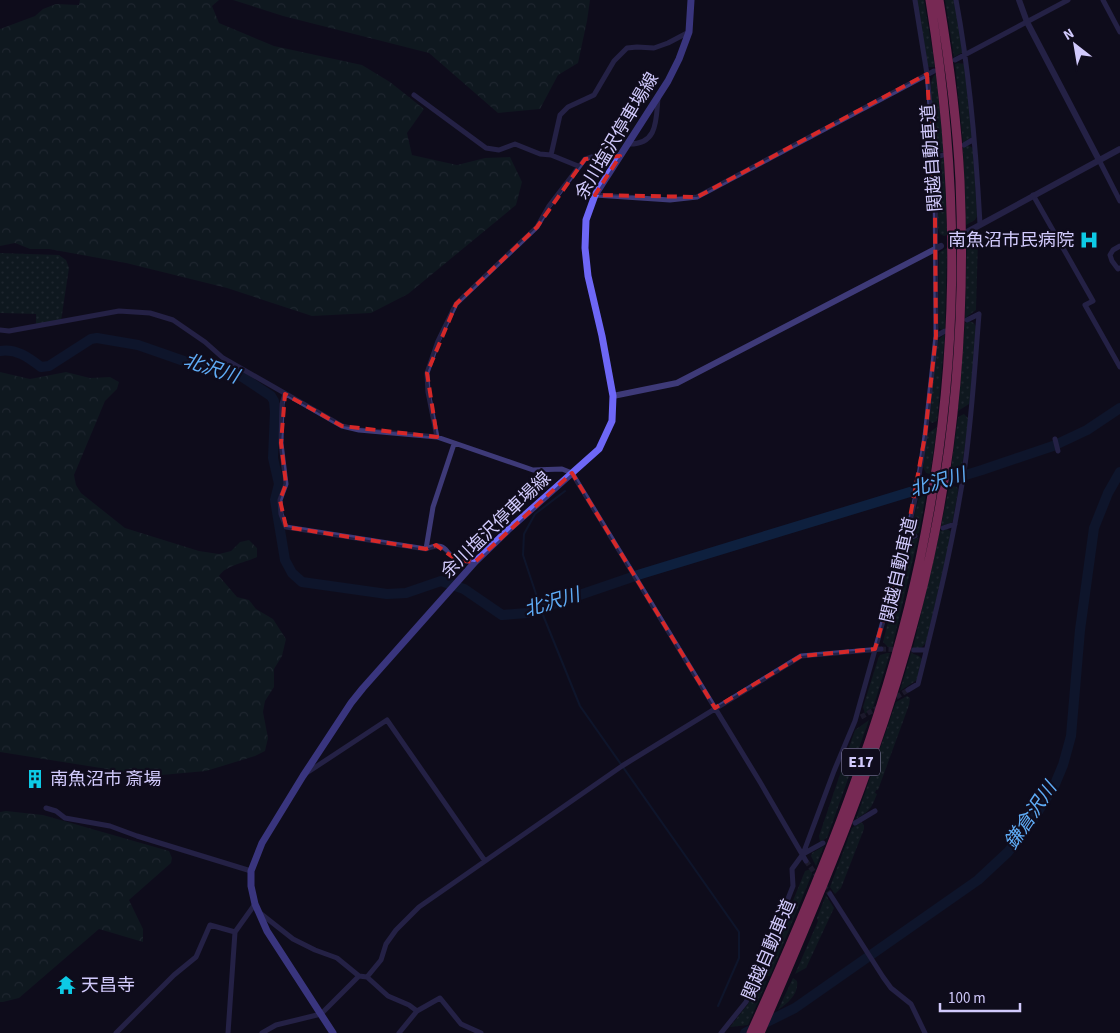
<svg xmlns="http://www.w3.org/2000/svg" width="1120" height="1033" font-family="'Source Sans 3','Noto Sans JP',sans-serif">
<defs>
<pattern id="grass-dots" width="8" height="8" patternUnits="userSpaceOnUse" patternTransform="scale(1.25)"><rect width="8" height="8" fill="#102625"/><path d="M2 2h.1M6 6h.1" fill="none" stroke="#324446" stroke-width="1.8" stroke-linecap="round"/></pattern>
<pattern id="forest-crowns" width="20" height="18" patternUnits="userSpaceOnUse" patternTransform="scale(1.25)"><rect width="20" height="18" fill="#102625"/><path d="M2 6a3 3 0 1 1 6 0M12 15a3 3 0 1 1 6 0" fill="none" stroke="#324446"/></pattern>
</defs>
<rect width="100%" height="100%" fill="#0f0c1c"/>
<path fill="url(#grass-dots)" d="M916,0h8l11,67h-6l-3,-3z
M945,0h9l9,52 -9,5z
M958,63l6,1 8,72 -1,2 -8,5 -8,-79z
M936,74l8,78h-2l-4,-1c-4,-11 -9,-54 -7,-67 0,-4 2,-8 5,-10z
M968,145l5,3 4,68 -2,4 -9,5 -3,-77z
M944,157l3,78 -3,1 -4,-2 -2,-5 -2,-58 2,-1v-7z
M970,236h4l4,3 -2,71 -11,8 2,-81z
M947,248l-2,80 -3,2 -3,-2v-73l1,-3z
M0,253l59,2 7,5 3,8 -8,53 -25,4v-11l-36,-1z
M969,321l5,2 2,4 -6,75 -1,2 -11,7 7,-88z
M945,334l-8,87 -5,2 -3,-3 8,-75 2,-6z
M964,414l5,5 -7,46 -11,4 7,-52z
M937,427l-7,47 -4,-1 -3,-6 4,-33z
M953,486l4,1 1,4 -5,29 -2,3 -10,3 8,-39z
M926,494l-7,39 -3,1 -5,-5 8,-32z
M947,529l5,3 -26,111 -5,5h-8l27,-117z
M918,538l-26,110 -4,-1 -5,-5 24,-97 5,-5z
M887,653h3l-17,55 -8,6 -2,-7 15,-48 2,-4z
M911,653l8,3 3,3 -5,21 -17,11z
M907,696l3,2 -1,7 -31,85h-2l-1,3 2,1c-6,15 -7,17 -21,25l40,-117z
M869,720l-42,118 -7,4 -1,-6 36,-106z
M861,822l3,3v4l-23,59 -6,6 -5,-7 22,-59z
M824,846l-8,20 -5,-10 1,-3z
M810,869l2,5 -42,102h-2l-4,-4 41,-101z
M826,895l8,13 -28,60 -11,6 23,-53 -1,-3z
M793,978l4,3c2,13 -9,22 -19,29z
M763,981h4l-19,44 -18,2 18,-23 9,-20z"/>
<path fill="url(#forest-crowns)" d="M80,0h139l-7,6 7,17 55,23 88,19 28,17 34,27 -17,24 5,22 45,10 28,-7 25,-1 12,25 -6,23 -108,89 -37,19 -59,3 -85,-28 -101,-25 -77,-14h-19l-15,-6 -15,3v-217l35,-13 8,-7 13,-5 23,1z
M233,0h357l-3,21 -9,42 -20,12 -18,34 -42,4 -69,-60 -146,-37z
M0,372l30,7 36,-7 24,6 20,-1 9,5 -2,7 -12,12 -31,74 2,10 5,8 44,35 74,23 20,3 12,-3 9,-9 9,-2 8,8v9c-13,6 -31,8 -38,19l18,21 12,3 7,9 17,10 13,20 -4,17 -8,13v18l-9,14 -2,11 5,26 -3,13 -10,5 -49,15 -55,5 -151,-24z
M6,811l37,4 126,36 3,7 -1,5 -42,37 14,29v13l-44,-13 -80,69 -16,4h-3v-190z"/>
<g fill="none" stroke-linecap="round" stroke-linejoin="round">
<path stroke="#0e203e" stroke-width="2" d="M565,491l-30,23 -11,20 -1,21 20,60 37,91 159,226v26l-21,48"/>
<path stroke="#0e203e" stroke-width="10" d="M0,351c16,-3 29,7 41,16l8,-1 42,-27 6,-1 41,7 66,23 32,6 5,2 30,20 3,5 1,11 -2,46 6,26 -4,16 10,60 7,13 10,9 85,12 19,-1 35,-12 23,8 38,26 25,-2 114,-39 341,-104 71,-24 34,-16 33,-22
M745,1033l50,-25 183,-128 30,-28 22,-28 25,-40 8,-19 8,-29 9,-106 14,-102 14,-35 12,-21"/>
<path stroke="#2c283e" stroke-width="5" stroke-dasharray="5 2.5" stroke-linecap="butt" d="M881,649l33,1
M890,701l18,-11
M861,717l20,-11
M806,861l24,33"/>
<path stroke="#3e3a78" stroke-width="5" d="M956,0c14,74 20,149 24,224
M1103,0l17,32
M955,60l113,-60
M414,95l72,53 13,2 16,-6 25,10 11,1 27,11
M628,144c30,1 28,-24 30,-46
M964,145l10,-6
M551,155l9,-40 8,-8 26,-12 20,-34 13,-13 10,-1 17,1 14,-5 21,-11
M935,158l8,-3
M1099,160l21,41
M595,195l75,5 27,-3 237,-126
M1033,195l60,106 -8,4 35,62
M1120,246l-7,4 -3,5 2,6 6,8 2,-1
M967,320l12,-6
M0,330l9,1 110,-20 31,2 23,7 32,22 18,16 119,68 17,4 78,7 96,33 29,-1 10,4 188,309 46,79
M936,336l9,-5
M285,394l-3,10 -1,39 5,41 -6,16 1,14 5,13 140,22c23,-9 17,5 32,11 5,2 12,1 17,2
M437,437l-9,-45 -1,-19 11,-32 18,-37 81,-77 12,-21 36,-47 12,-4 23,1
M1055,439l3,12
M943,528l12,-4
M906,539l9,-3
M426,549l7,-42 21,-63
M914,650h12
M908,690l10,-6c18,-72 36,-145 47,-219 7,-50 10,-101 14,-151
M305,774l82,-54 98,141
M46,808l10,3 9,7 45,8 27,10 114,35
M855,823l20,-12
M803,854l20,-11
M830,894l53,83 8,11 20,16 14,29
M260,913l33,26 22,11 22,8 22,18 8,1 21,19 21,9 8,6 -18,22
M367,977l14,-17 5,-16 10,-14 23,-23 203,-141 179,-110 80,-7
M417,1011l23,-13 21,26 20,9
M116,1033l58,-58 22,-18 14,-32 25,7
M228,1033l7,-101 20,-28
M262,1033l14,-8 45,-11 38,-38
M721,1033l25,-31 11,-24 36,-92 -1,-17 11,-15 31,-83 21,-50 51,-182 10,-44 9,-59 11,-100 -1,-178 -8,-84 -12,-74"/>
<path stroke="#3e3a78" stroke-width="6" d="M1019,0l8,22 72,138
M967,232l153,-83
M613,396l64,-13 264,-137"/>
<path stroke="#6e67f6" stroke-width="7" d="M333,1033l-66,-102 -12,-27 -4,-18v-15l11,-28 41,-67 48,-73 12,-15 112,-126 33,-32 91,-81 13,-28 1,-25 -11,-60 -14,-60 -3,-28 1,-28 9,-25 73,-114 11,-22 10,-27 2,-32"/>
<path stroke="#f54d99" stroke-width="9" d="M751,1033c69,-152 134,-310 169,-474 40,-189 41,-369 10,-559
M760,1033c61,-140 120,-279 158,-427 36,-138 48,-283 42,-425 -3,-61 -11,-121 -21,-181"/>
</g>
<path d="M0 0H1120V1033H0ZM927,74l8,138 1,124 -11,100 -19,103 -31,110 -74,7 -86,52 -143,-235 -97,89 -18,-2 -21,-15 -10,4 -140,-22 -6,-27 6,-16 -5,-41 4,-49 57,32 95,11 -10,-64 29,-69 81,-77 48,-68 35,-3 -25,39 102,2z" fill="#0f0c1c" fill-opacity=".55" fill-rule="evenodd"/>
<path fill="none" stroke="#d62828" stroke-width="4" stroke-dasharray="10 6" stroke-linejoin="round" d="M927,74l8,138 1,124 -11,100 -19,103 -31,110 -74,7 -86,52 -143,-235 -97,89 -18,-2 -21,-15 -10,4 -140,-22 -6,-27 6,-16 -5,-41 4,-49 57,32 95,11 -10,-64 29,-69 81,-77 48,-68 35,-3 -25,39 102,2z"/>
<defs>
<g id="hospital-bare" transform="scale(1.5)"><path d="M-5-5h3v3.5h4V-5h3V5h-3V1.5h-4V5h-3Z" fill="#0dcae5" stroke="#0f0c1c" stroke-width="2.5" paint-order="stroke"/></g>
<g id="building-bare" transform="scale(1.5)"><path d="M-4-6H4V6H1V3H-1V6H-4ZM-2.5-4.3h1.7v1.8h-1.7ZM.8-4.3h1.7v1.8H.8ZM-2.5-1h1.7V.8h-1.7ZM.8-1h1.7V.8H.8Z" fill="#0dcae5" stroke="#0f0c1c" stroke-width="2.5" paint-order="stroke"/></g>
<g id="temple-bare" transform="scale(1.5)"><path d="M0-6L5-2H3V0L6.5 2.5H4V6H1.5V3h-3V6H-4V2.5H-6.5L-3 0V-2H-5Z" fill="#0dcae5" stroke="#0f0c1c" stroke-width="2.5" paint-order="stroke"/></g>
</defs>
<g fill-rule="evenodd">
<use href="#hospital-bare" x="1089" y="240"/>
<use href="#building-bare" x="35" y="779"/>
<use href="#temple-bare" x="66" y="985"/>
</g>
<g text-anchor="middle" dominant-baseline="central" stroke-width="4.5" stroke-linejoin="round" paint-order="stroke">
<rect fill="#0f0c1c" stroke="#9791b9" stroke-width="1" x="842" y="748.5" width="38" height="27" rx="4"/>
<g font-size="16" font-weight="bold" fill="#d1cafc">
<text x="861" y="762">E17</text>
</g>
<g font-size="18" fill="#d1cafc" stroke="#0f0c1c">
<text transform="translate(617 136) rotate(-59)">余川塩沢停車場線</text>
<text transform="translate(932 158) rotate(-94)">関越自動車道</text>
<text transform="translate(496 525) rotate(-44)">余川塩沢停車場線</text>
<text transform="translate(899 570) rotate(-77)">関越自動車道</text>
<text transform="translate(769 950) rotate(-67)">関越自動車道</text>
</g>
<g font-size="18" fill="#d1cafc" stroke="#0f0c1c" text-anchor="start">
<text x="1074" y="240" text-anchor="end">南魚沼市民病院</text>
<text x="50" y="779">南魚沼市 斎場</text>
<text x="81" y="985">天昌寺</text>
</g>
<g font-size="19" font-style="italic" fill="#5facf6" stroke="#0f0c1c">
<text transform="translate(211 369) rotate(18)">北沢川</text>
<text transform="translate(938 483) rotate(-17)">北沢川</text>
<text transform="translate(552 603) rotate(-17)">北沢川</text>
<text transform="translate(1031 816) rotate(-56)">鎌倉沢川</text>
</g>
</g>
<g transform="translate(1075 45) rotate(329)" stroke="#0f0c1c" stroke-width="4" paint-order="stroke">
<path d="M0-4L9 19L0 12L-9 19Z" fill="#d1cafc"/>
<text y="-8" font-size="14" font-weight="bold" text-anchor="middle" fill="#d1cafc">N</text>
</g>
<path d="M940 1003v8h80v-8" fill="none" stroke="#d1cafc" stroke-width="2.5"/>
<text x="948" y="1003" font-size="15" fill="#d1cafc" stroke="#0f0c1c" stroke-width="4" paint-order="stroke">100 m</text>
</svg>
